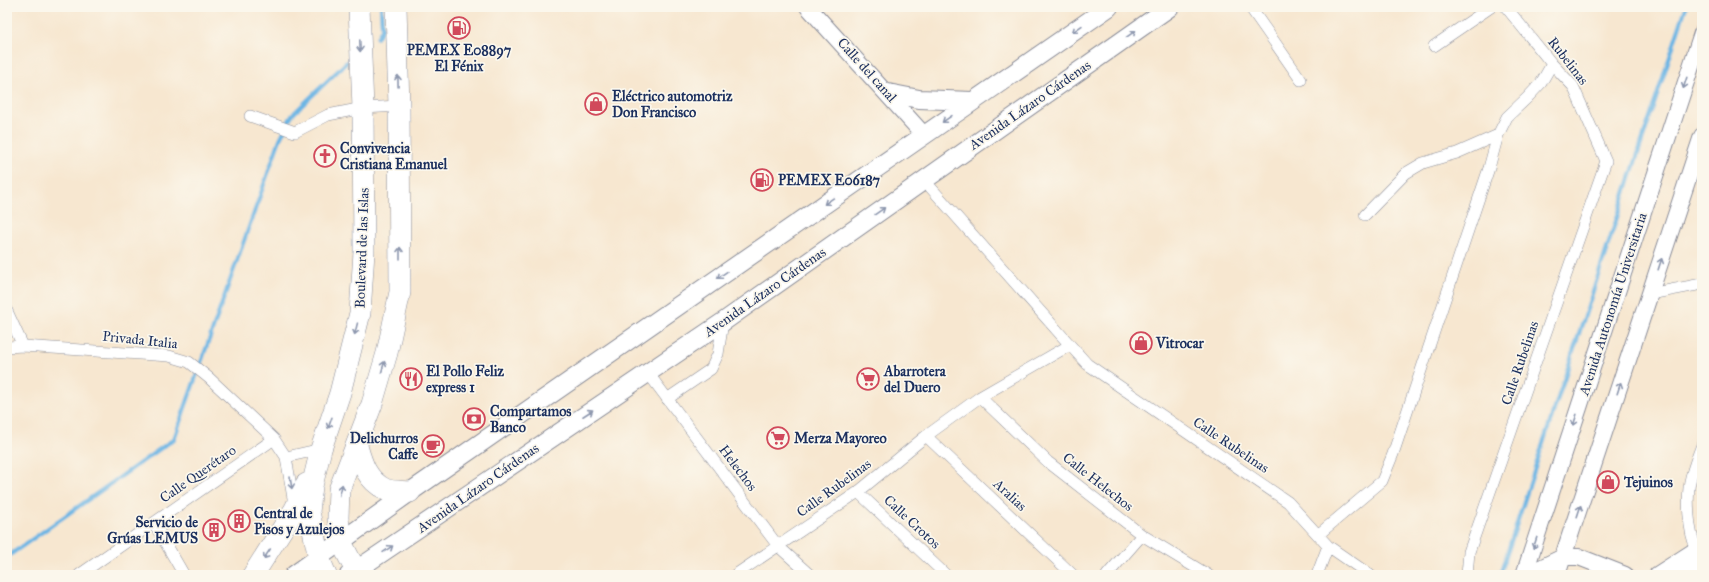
<svg xmlns="http://www.w3.org/2000/svg" width="1709" height="582" font-family="'IM FELL Great Primer',serif">
<rect width="100%" height="100%" fill="#fbf7ec"/>
<filter id="ink" filterUnits="userSpaceOnUse"><feTurbulence type="fractalNoise" baseFrequency=".025" numOctaves="2"/><feDisplacementMap in="SourceGraphic" scale="8" xChannelSelector="R" yChannelSelector="G"/><feConvolveMatrix kernelMatrix="1 2 1 2 8 2 1 2 1" color-interpolation-filters="sRGB"/></filter>
<filter id="wash" filterUnits="userSpaceOnUse"><feTurbulence type="fractalNoise" baseFrequency=".012" numOctaves="4" result="noise"/><feDisplacementMap in="SourceGraphic" scale="16" xChannelSelector="R" yChannelSelector="G"/><feGaussianBlur stdDeviation="0.9" result="paint"/><feColorMatrix in="noise" values="0 0 0 0 0 0 0 0 0 0 0 0 0 0 0 0 0 1.4 0 .05"/><feComposite in="paint" operator="in"/></filter>
<g filter="url(#wash)">
<rect width="100%" height="100%" fill="#f7e7d0"/>
<g fill="none" stroke-linecap="round" stroke-linejoin="round">
<path stroke="#6cb5e4" stroke-width="4" d="M377,38l5,-9 -1,-22
M7,557l167,-118 106,-300 12,-24 55,-53
M1500,575l186,-568"/>
</g>
</g>
<g filter="url(#ink)">
<g fill="none" stroke-linecap="round" stroke-linejoin="round">
<g stroke="#898b97" stroke-width="12">
<path id="street" d="M1250,7l51,73
M1434,46l57,-39
M250,116l45,16 33,-17 35,-7 36,-2
M924,180l146,165
M1365,215l41,-42 17,-10 34,-10 41,-18
M1650,294l52,-10
M7,311l16,35
M7,347l16,-1 146,10 20,6 20,16 65,61 12,18 8,47
M648,373l130,173 32,29
M980,397l68,65 94,73 66,40
M667,399l44,-30 7,-15 5,-32
M926,436l147,139
M286,457l35,-8
M858,492l88,83
M154,523l30,52
M1319,534l63,-53 11,-27 96,-286 9,-33 9,-18 20,-19 14,-15 11,-19
M1697,550c-9,-18 -11,-54 -6,-73 3,-11 7,-22 11,-32
M79,575l195,-136
M735,575l123,-83 68,-56 54,-39 90,-52 17,19 201,138 40,44 42,29
M1107,575l35,-40
M1317,575l11,-29
M1467,575l2,-23 137,-391 -33,-75 -21,-22 -46,-57"/>
</g>
<g stroke="#898b97" stroke-width="18">
<path id="secondary" d="M808,7l116,128
M1524,575l178,-542
M1526,575l37,-18h16l46,18
M1557,575l145,-439
M1657,575l45,-29
M1682,575l20,-13"/>
</g>
<g stroke="#898b97" stroke-width="20">
<path id="primary" d="M888,93l31,6 53,2
M294,575l116,-83 699,-485
M349,575l374,-253 447,-315"/>
</g>
<g stroke="#898b97" stroke-width="22">
<path id="highway" d="M357,446c5,18 10,34 28,43 7,3 17,2 25,3
M356,571l-15,-29 -3,-24 1,-28 33,-86 15,-51 13,-61 -1,-186 -3,-99
M253,575l42,-66 11,-25
M326,575l-7,-17 -10,-46 3,-26 9,-37 19,-56 20,-80 4,-61 -1,-144 -4,-101"/>
</g>
<use href="#street" stroke="#fff" stroke-width="11"/>
<use href="#secondary" stroke="#fff" stroke-width="16"/>
<use href="#primary" stroke="#fff" stroke-width="18"/>
<use href="#highway" stroke="#fff" stroke-width="21"/>
</g>
<defs><path id="oneway-shaft" d="M-6 0H5M1.5-3L5.5 0L1.5 3" fill="none" stroke-width="1.6" stroke-linecap="round" stroke-linejoin="round"/></defs>
<g stroke="#8d97ae">
<use href="#oneway-shaft" transform="translate(1077 29) rotate(145)"/>
<use href="#oneway-shaft" transform="translate(1131 34) rotate(-35)"/>
<use href="#oneway-shaft" transform="translate(360 46) rotate(88)"/>
<use href="#oneway-shaft" transform="translate(398 81) rotate(-91)"/>
<use href="#oneway-shaft" transform="translate(1685 83) rotate(108)"/>
<use href="#oneway-shaft" transform="translate(947 119) rotate(145)"/>
<use href="#oneway-shaft" transform="translate(829 201) rotate(145)"/>
<use href="#oneway-shaft" transform="translate(880 211) rotate(-35)"/>
<use href="#oneway-shaft" transform="translate(400 253) rotate(-90)"/>
<use href="#oneway-shaft" transform="translate(1660 264) rotate(-72)"/>
<use href="#oneway-shaft" transform="translate(722 275) rotate(145)"/>
<use href="#oneway-shaft" transform="translate(356 329) rotate(104)"/>
<use href="#oneway-shaft" transform="translate(383 367) rotate(-74)"/>
<use href="#oneway-shaft" transform="translate(1619 388) rotate(-72)"/>
<use href="#oneway-shaft" transform="translate(588 413) rotate(-33)"/>
<use href="#oneway-shaft" transform="translate(1575 420) rotate(108)"/>
<use href="#oneway-shaft" transform="translate(330 423) rotate(109)"/>
<use href="#oneway-shaft" transform="translate(291 483) rotate(81)"/>
<use href="#oneway-shaft" transform="translate(341 490) rotate(-77)"/>
<use href="#oneway-shaft" transform="translate(1579 511) rotate(-72)"/>
<use href="#oneway-shaft" transform="translate(1535 543) rotate(108)"/>
<use href="#oneway-shaft" transform="translate(388 549) rotate(-34)"/>
<use href="#oneway-shaft" transform="translate(267 554) rotate(124)"/>
</g>
</g>
<defs>
<g id="fuel-ring" transform="scale(1.15)"><circle r="9.5" fill="#fbf7ec" stroke="#d1495b" stroke-width="1.5"/><path d="M-5.5-6h7V0h2V4h1.3V-2.5L3-4.5l.8-.8L6-3V5H2.5V1h-1V6h-7ZM-4.2-4.7v3.2H.2V-4.7Z" fill="#d1495b"/></g>
<g id="shop-ring" transform="scale(1.15)"><circle r="9.5" fill="#fbf7ec" stroke="#d1495b" stroke-width="1.5"/><path d="M-5-2.5h2.3a2.7 3.5 0 0 1 5.4 0H5L5.5 6h-11ZM-1.5-2.5h3a1.5 2.3 0 0 0-3 0Z" fill="#d1495b"/></g>
<g id="church-ring" transform="scale(1.15)"><circle r="9.5" fill="#fbf7ec" stroke="#d1495b" stroke-width="1.5"/><path d="M-1.2-6h2.4v3.5h3.3v2.4h-3.3V6h-2.4V-.1h-3.3v-2.4h3.3Z" fill="#d1495b"/></g>
<g id="restaurant-ring" transform="scale(1.15)"><circle r="9.5" fill="#fbf7ec" stroke="#d1495b" stroke-width="1.5"/><path d="M-5-6h1v4h1v-4h1v4h1v-4h1v5L-1.5 .5V6h-2V.5L-5-1ZM5-6V6H3V1.5H1.5Q1.5-4 5-6Z" fill="#d1495b"/></g>
<g id="supermarket-ring" transform="scale(1.15)"><circle r="9.5" fill="#fbf7ec" stroke="#d1495b" stroke-width="1.5"/><path d="M-6-5.5h2.5l.6 2H6L4.5 2H-2.5L-4.4-4H-6ZM-1.5 3.2a1.3 1.3 0 1 0 .1 0ZM3 3.2a1.3 1.3 0 1 0 .1 0Z" fill="#d1495b"/></g>
<g id="bank-ring" transform="scale(1.15)"><circle r="9.5" fill="#fbf7ec" stroke="#d1495b" stroke-width="1.5"/><path d="M-6-4H6V4H-6ZM0-2.3a2.3 2.3 0 1 0 0 4.6a2.3 2.3 0 1 0 0-4.6Z" fill="#d1495b"/></g>
<g id="cafe-ring" transform="scale(1.15)"><circle r="9.5" fill="#fbf7ec" stroke="#d1495b" stroke-width="1.5"/><path d="M-5.5-4.5H6V0H3Q3 3.5 0 3.5H-2.5Q-5.5 3.5-5.5 0ZM3-3.2v2h1.7v-2ZM-6 4.5H4V6H-6Z" fill="#d1495b"/></g>
<g id="building-ring" transform="scale(1.15)"><circle r="9.5" fill="#fbf7ec" stroke="#d1495b" stroke-width="1.5"/><path d="M-4-6H4V6H1V3H-1V6H-4ZM-2.5-4.3h1.7v1.8h-1.7ZM.8-4.3h1.7v1.8H.8ZM-2.5-1h1.7V.8h-1.7ZM.8-1h1.7V.8H.8Z" fill="#d1495b"/></g>
</defs>
<g fill-rule="evenodd">
<use href="#fuel-ring" x="459" y="28"/>
<use href="#shop-ring" x="596" y="104"/>
<use href="#church-ring" x="325" y="156"/>
<use href="#fuel-ring" x="762" y="180"/>
<use href="#shop-ring" x="1141" y="343"/>
<use href="#restaurant-ring" x="411" y="379"/>
<use href="#supermarket-ring" x="868" y="379"/>
<use href="#bank-ring" x="474" y="419"/>
<use href="#supermarket-ring" x="778" y="438"/>
<use href="#cafe-ring" x="433" y="446"/>
<use href="#shop-ring" x="1608" y="482"/>
<use href="#building-ring" x="239" y="521"/>
<use href="#building-ring" x="214" y="530"/>
</g>
<g text-anchor="middle" dominant-baseline="central" stroke-width="3.5" stroke-linejoin="round" paint-order="stroke">
<g font-size="14" font-weight="bold" fill="#1b2f5e" stroke="#fbf7ec" text-anchor="start">
<text x="459" y="50" text-anchor="middle">PEMEX E08897<tspan x="459" dy="16">El Fénix</tspan></text>
<text x="612" y="96">Eléctrico automotriz<tspan x="612" dy="16">Don Francisco</tspan></text>
<text x="340" y="148">Convivencia<tspan x="340" dy="16">Cristiana Emanuel</tspan></text>
<text x="778" y="180">PEMEX E06187</text>
<text x="1156" y="343">Vitrocar</text>
<text x="426" y="371">El Pollo Feliz<tspan x="426" dy="16">express 1</tspan></text>
<text x="884" y="371">Abarrotera<tspan x="884" dy="16">del Duero</tspan></text>
<text x="490" y="411">Compartamos<tspan x="490" dy="16">Banco</tspan></text>
<text x="418" y="438" text-anchor="end">Delichurros<tspan x="418" dy="16">Caffe</tspan></text>
<text x="794" y="438">Merza Mayoreo</text>
<text x="1624" y="482">Tejuinos</text>
<text x="254" y="513">Central de<tspan x="254" dy="16">Pisos y Azulejos</tspan></text>
<text x="198" y="522" text-anchor="end">Servicio de<tspan x="198" dy="16">Grúas LEMUS</tspan></text>
</g>
<g font-size="14" fill="#1b2f5e" stroke="#fbf7ec">
<text transform="translate(1568 61) rotate(52)">Rubelinas</text>
<text transform="translate(867 70) rotate(48)">Calle del canal</text>
<text transform="translate(1030 105) rotate(-35)">Avenida Lázaro Cárdenas</text>
<text transform="translate(362 248) rotate(-88)">Boulevard de las Islas</text>
<text transform="translate(765 292) rotate(-35)">Avenida Lázaro Cárdenas</text>
<text transform="translate(1613 304) rotate(-72)">Avenida Autonomía Universitaria</text>
<text transform="translate(140 340) rotate(6)">Privada Italia</text>
<text transform="translate(1520 363) rotate(-71)">Calle Rubelinas</text>
<text transform="translate(1231 445) rotate(34)">Calle Rubelinas</text>
<text transform="translate(738 468) rotate(53)">Helechos</text>
<text transform="translate(198 474) rotate(-35)">Calle Querétaro</text>
<text transform="translate(1098 482) rotate(38)">Calle Helechos</text>
<text transform="translate(478 488) rotate(-35)">Avenida Lázaro Cárdenas</text>
<text transform="translate(834 488) rotate(-36)">Calle Rubelinas</text>
<text transform="translate(1010 495) rotate(43)">Aralias</text>
<text transform="translate(912 522) rotate(43)">Calle Crotos</text>
</g>
</g>
<rect width="1709" height="582" fill="none" stroke="#fbf7ec" stroke-width="24"/>
</svg>
